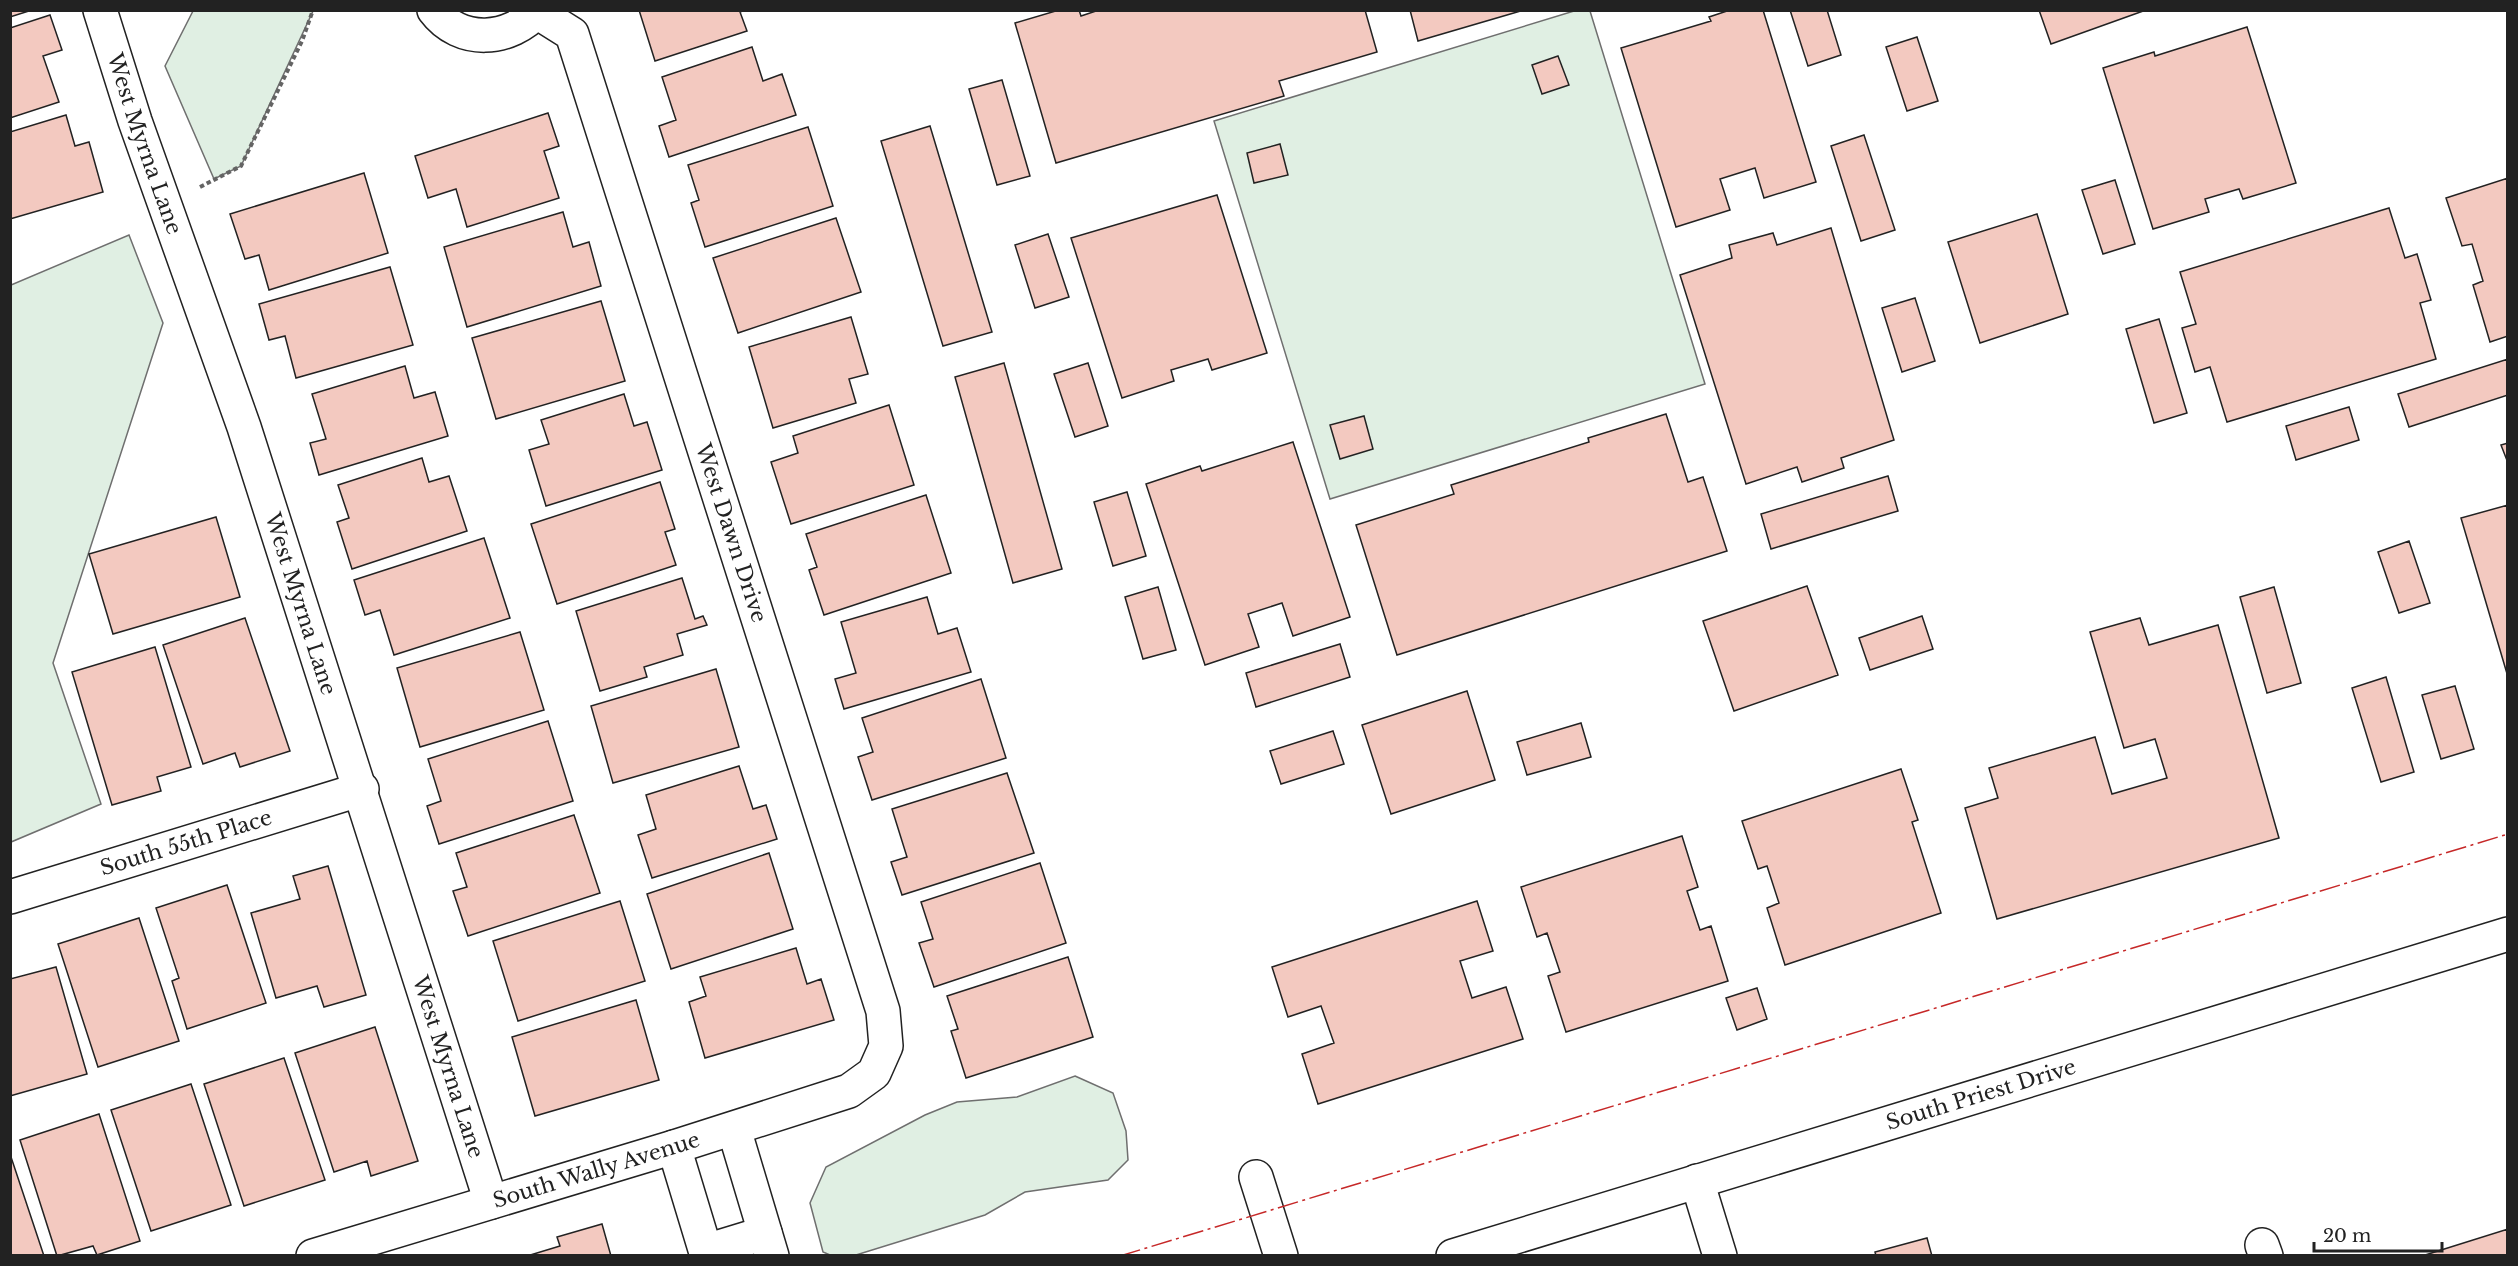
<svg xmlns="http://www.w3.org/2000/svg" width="2518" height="1266" font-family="'Libre Baskerville',serif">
<rect width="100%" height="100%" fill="#fff"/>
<path fill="#e0efe3" stroke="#6f6f6f" stroke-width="1.5" d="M193,11h120l-72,155 -27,13 -49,-113z
M1574,11h16l115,373 -375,115 -116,-378z
M129,235l34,88 -110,340 48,141 -90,38v-557z
M1075,1076l38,17 13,38 2,29 -20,20 -83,12 -40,23 -129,40h-26l-7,-3 -13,-49 16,-36 99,-52 32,-13 60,-5z"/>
<path fill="#f3c9c0" stroke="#222" stroke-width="1.5" d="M10,10h22l-22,7z
M639,10h106l-5,2 7,19 -92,30z
M1059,10h20l2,6 18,-6h266l12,42 -98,29 5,15 -228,67 -41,-140z
M1410,10h114l-106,31z
M1730,10h33l53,172 -52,16 -9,-30 -35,11 10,31 -54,17 -55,-179 90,-27 -2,-4z
M1790,10h37l14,45 -33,11z
M2039,10h107l-95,34z
M50,15l12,35 -19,6 16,46 -49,16v-90z
M2247,27l49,156 -53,16 -4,-10 -34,10 4,13 -56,17 -50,-161 51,-16 1,4z
M1917,37l21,64 -31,10 -21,-64z
M752,47l11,34 19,-7 14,41 -127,42 -10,-31 17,-6 -14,-43z
M1558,56l11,29 -27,9 -10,-29z
M1002,80l28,96 -33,9 -28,-96z
M548,113l11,33 -15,5 15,47 -92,29 -11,-38 -28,9 -13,-42z
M66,115l9,31 14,-4 14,50 -93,27v-87z
M930,126l62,206 -49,14 -62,-205z
M808,127l25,79 -128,41 -14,-44 8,-3 -11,-35z
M1864,135l31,95 -34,11 -30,-95z
M1280,144l8,31 -34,8 -7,-30z
M364,173l24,80 -119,37 -10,-35 -14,4 -15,-45z
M2508,178v158l-18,6 -17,-57 10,-4 -11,-37 -10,2 -16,-48z
M2115,180l20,64 -32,10 -21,-64z
M1217,195l50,158 -55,17 -4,-11 -37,11 3,11 -52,17 -51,-160z
M2389,208l16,50 12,-4 14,46 -11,3 16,56 -209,63 -17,-55 -15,5 -13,-44 14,-4 -16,-52z
M563,212l10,35 16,-5 12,44 -134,41 -23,-80z
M2037,214l31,100 -88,29 -32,-101z
M836,218l25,74 -123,41 -25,-75z
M1831,228l63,212 -53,18 3,10 -42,14 -5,-15 -51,17 -66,-209 52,-17 -3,-13 44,-12 4,12z
M1048,234l21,63 -34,11 -20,-63z
M390,267l23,78 -117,33 -11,-42 -16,4 -10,-36z
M1915,298l20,63 -33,11 -20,-64z
M601,301l24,80 -129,38 -24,-81z
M851,317l17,57 -19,5 7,24 -83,25 -24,-81z
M2159,319l28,94 -33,10 -28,-94z
M2508,359v36l-99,32 -11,-33z
M1004,363l58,206 -49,14 -58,-206z
M1088,363l20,63 -33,11 -21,-63z
M405,366l9,32 21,-6 13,44 -129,39 -9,-32 16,-4 -14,-45z
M624,394l10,32 13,-4 15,48 -116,36 -17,-56 20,-6 -8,-24z
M889,405l25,80 -123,39 -20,-62 27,-9 -5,-17z
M2349,407l10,33 -63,20 -10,-34z
M1666,414l22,68 15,-5 24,74 -330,104 -41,-130 98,-31 -3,-9 138,-43 -1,-4z
M1364,416l9,33 -33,10 -10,-34z
M1293,442l57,175 -57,19 -11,-33 -34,11 11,33 -54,18 -59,-181 54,-18 2,5z
M2508,443v20l-7,-18z
M422,458l7,24 20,-6 18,55 -115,38 -15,-47 12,-4 -11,-33z
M1888,476l10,35 -127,38 -10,-35z
M660,482l15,47 -10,3 11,33 -119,39 -26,-80z
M1127,492l19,64 -33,10 -19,-64z
M926,495l25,78 -127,42 -15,-45 8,-3 -11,-33z
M2508,505v172l-47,-159z
M216,517l24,80 -127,37 -24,-80z
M484,538l26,80 -116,37 -14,-45 -15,5 -11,-35z
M2409,541l21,62 -31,10 -21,-61z
M682,578l13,41 8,-3 4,9 -30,9 6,21 -39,12 3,10 -47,14 -24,-80z
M1807,586l31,89 -104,36 -31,-90z
M1158,587l18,63 -33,9 -18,-62z
M2274,587l27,96 -34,10 -27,-96z
M927,597l11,37 19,-6 14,44 -127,37 -9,-30 21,-6 -15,-51z
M1922,616l11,33 -63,21 -11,-32z
M245,618l45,133 -50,16 -5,-14 -32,11 -40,-119z
M2140,618l9,27 69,-20 61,213 -282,81 -32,-111 33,-10 -9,-30 106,-31 17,57 55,-16 -12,-39 -31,9 -34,-116z
M520,632l24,78 -124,37 -23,-79z
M1340,644l10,33 -94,30 -10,-34z
M155,647l36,120 -34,10 4,14 -49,14 -40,-133z
M716,669l23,78 -126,36 -22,-77z
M2386,677l28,95 -33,10 -29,-94z
M981,679l25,79 -134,42 -14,-43 15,-5 -11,-34z
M2455,686l19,63 -33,10 -19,-64z
M1467,691l28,89 -104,34 -29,-89z
M548,721l25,80 -134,43 -12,-38 14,-5 -13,-42z
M1581,723l10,34 -64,18 -10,-33z
M1333,731l11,33 -63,20 -11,-33z
M739,766l14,43 13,-4 11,34 -125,39 -14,-43 18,-6 -10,-34z
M1901,769l17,51 -6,2 29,91 -156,52 -18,-57 12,-5 -12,-37 -9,3 -16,-48z
M1007,773l27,80 -132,42 -11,-33 16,-5 -15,-48z
M574,815l26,78 -132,43 -15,-45 14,-4 -11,-34z
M1682,836l16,51 -11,4 13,39 11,-4 17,55 -162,51 -18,-56 12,-4 -13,-39 -10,4 -16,-50z
M769,853l24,76 -122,40 -24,-75z
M1040,863l26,80 -132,44 -15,-44 14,-4 -12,-37z
M328,866l38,129 -42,12 -7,-21 -41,12 -25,-85 49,-14 -7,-23z
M227,885l39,118 -79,26 -15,-48 7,-3 -23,-70z
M620,901l25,80 -127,40 -25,-80z
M1477,901l16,50 -33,10 12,37 34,-11 17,52 -205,65 -16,-50 32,-11 -13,-37 -33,11 -16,-50z
M139,918l40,123 -81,26 -40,-123z
M796,948l11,36 14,-5 13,41 -129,38 -16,-56 17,-6 -6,-19z
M1068,957l25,80 -127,41 -15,-47 7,-2 -11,-33z
M56,967l31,107 -77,22v-117z
M1757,988l10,31 -30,11 -11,-32z
M636,1000l23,80 -124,36 -23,-79z
M375,1027l43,134 -47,15 -4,-15 -33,11 -39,-119z
M284,1058l41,122 -81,26 -40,-122z
M191,1084l40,121 -80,26 -40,-121z
M99,1114l41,127 -43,14 -4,-9 -36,10 -37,-116z
M10,1154l34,102h-34z
M602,1224l9,32h-84l33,-10 -3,-9z
M2508,1229v27h-86z
M1927,1238l5,18h-56l-1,-4z"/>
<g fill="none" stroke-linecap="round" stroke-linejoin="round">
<g stroke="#222" stroke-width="36">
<g id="minor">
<path id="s1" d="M100,10l35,111 109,306 247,775"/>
<path d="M434,10c26,35 76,32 104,0"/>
<path id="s2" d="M10,897l352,-108"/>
<path d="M734,1129l38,127"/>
<path d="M674,1147l33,109"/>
<path d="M1256,1177l25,79"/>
<path d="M1697,1181l23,75"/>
<path d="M2262,1245l4,11"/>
<path d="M706,1251l59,-18"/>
<path id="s3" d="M313,1256l361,-109 175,-56 25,-18 12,-27 -3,-35 -311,-977 -35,-22"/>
</g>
</g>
<g stroke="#222" stroke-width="36">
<g id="major">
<path id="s4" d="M1453,1256l1055,-322"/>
</g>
</g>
<path stroke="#646464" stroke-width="4" stroke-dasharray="4.5 3" stroke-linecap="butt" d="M200,187l41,-21 61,-125 11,-31"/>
<use href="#minor" stroke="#fff" stroke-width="33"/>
<use href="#major" stroke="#fff" stroke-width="33"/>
<path stroke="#c62828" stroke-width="1.5" stroke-dasharray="21 4.5 3 4.5" stroke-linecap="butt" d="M1120,1256l1388,-422"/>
</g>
<g text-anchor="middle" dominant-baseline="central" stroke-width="4.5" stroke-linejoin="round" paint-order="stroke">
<g font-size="21" fill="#222" stroke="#fff">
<text stroke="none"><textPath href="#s1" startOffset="141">West Myrna Lane</textPath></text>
<text transform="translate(731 533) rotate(72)">West Dawn Drive</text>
<text stroke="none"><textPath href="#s1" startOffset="627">West Myrna Lane</textPath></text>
<text stroke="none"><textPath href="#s2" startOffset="184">South 55th Place</textPath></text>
<text stroke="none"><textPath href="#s1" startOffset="1113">West Myrna Lane</textPath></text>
<text stroke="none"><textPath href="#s4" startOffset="552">South Priest Drive</textPath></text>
<text stroke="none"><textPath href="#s3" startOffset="296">South Wally Avenue</textPath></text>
</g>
</g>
<rect width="2518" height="1266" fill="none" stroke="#222222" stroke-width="24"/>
<path d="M2314 1242v9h128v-9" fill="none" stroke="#222222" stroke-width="3"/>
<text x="2323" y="1242" font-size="18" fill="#222222" stroke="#ffffff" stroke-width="4.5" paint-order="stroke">20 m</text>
</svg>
